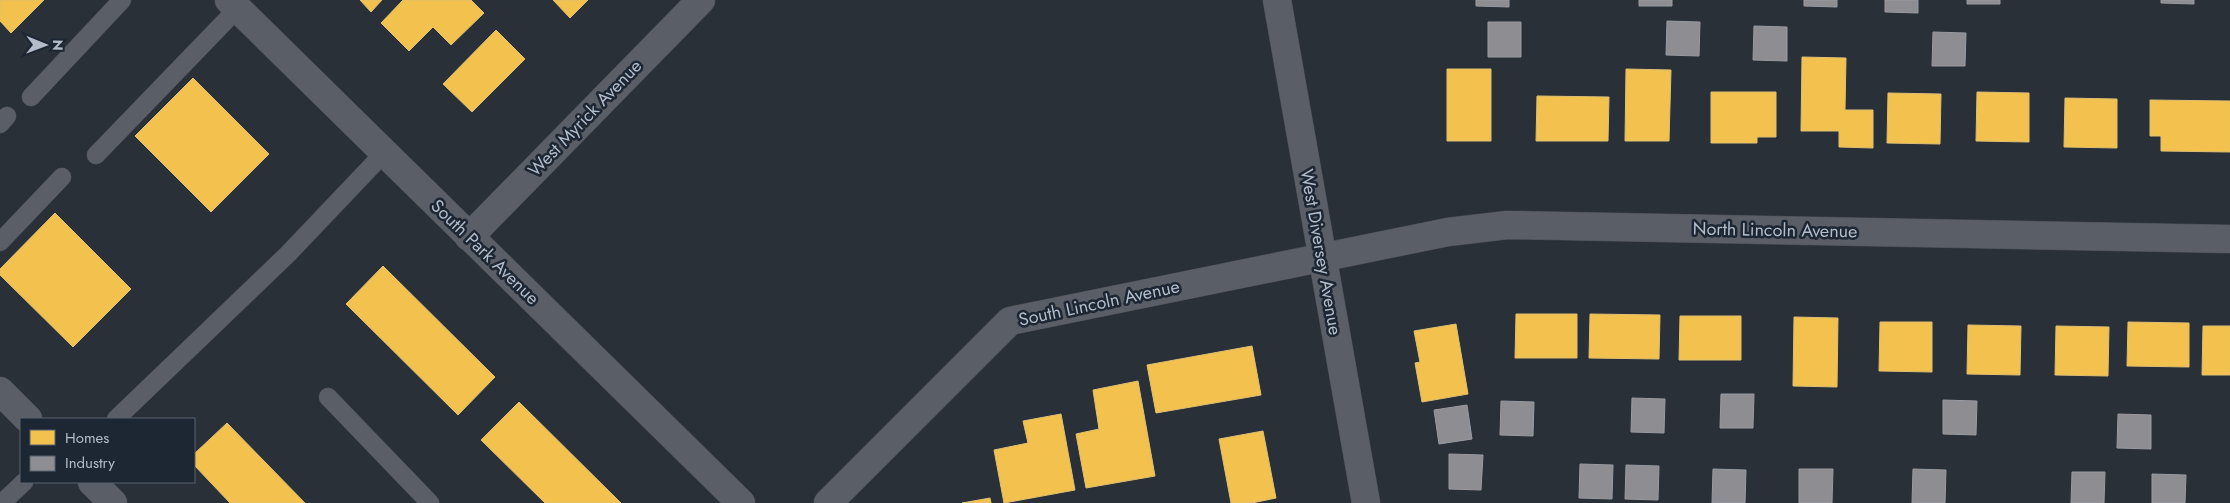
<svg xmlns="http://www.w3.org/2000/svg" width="2230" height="503" font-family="Jost,sans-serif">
<rect width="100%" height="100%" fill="#2a3038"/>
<path fill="#f2c14e" stroke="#dfc073" d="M0,0h44l-33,33 -11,-12z
M360,0h22l-11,12z
M403,0h68l13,13 -33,32 -18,-18 -24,24 -28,-28z
M553,0h35l-18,18z
M496,30l29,29 -53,53 -29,-28z
M1802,57l44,1 -1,52h28v38l-34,-1v-16h-38z
M1447,69h44v72h-44z
M1626,69l45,1 -2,71h-44z
M193,78l76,76 -58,58 -76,-76z
M1711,92h65v45h-19v6h-46z
M1977,92l52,1v49l-53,-1z
M1888,93l53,1 -1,50 -53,-1z
M1537,96l72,1 -1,44h-72z
M2065,98l52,1v49l-53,-1z
M2150,100l80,1v51l-69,-1v-15h-11z
M55,213l76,76 -58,58 -73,-72v-6z
M383,266l112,111 -37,38 -112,-111z
M1516,314h61v44h-62z
M1590,314l70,1 -1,44 -70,-1z
M1680,316h61v44h-62z
M1794,317l44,1 -1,69 -44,-1z
M1880,322h52v50l-53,-1z
M2128,322l61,1v44l-62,-1z
M1456,324l12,70 -46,8 -7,-39 5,-1 -6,-31z
M1968,325l53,1 -1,49 -53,-1z
M2056,326l53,1 -1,49 -53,-1z
M2203,326h27v49h-28z
M1252,346l9,49 -105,18 -9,-48z
M1138,381l17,95 -69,12 -10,-54 23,-5 -6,-39z
M519,402l102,101h-76l-64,-63z
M1061,414l14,76 -71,13 -10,-53 34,-7 -5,-22z
M227,423l78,80h-75l-36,-38v-11z
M1263,431l13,67 -24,5h-21l-12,-64z
M990,498l1,5h-29z"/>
<path fill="#8d8d92" stroke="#999ba2" d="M1476,0h33v7l-33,-1z
M1639,0h33v6h-33z
M1804,0h33v7l-33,-1z
M1885,0h33v13l-33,-1z
M1967,0h33v4h-33z
M2161,0h33v4l-33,-1z
M1667,21l33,1 -1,34 -33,-1z
M1488,22h33v35h-33z
M1754,26l33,1v34l-34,-1z
M1933,32l33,1 -1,33h-33z
M1721,394h33l-1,34h-33z
M1632,398l33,1 -1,34 -33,-1z
M1943,400l34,1 -1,34 -33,-1z
M1501,401l33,1 -1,34 -33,-1z
M1467,405l5,34 -33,5 -5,-34z
M2118,414l33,1v34l-34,-1z
M1449,454l34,1 -2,35 -32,-1z
M1580,464l33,1 -1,34 -33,-1z
M1626,465l33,1 -1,34 -33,-1z
M1713,469l33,1 -1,33h-33z
M1799,469h34l-1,34h-33z
M1913,469l33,1 -1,33h-33z
M2072,472h33l-1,31h-33z
M2152,474l34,1 -1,28h-33z"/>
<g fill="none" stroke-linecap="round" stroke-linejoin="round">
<g stroke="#484c53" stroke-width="19">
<path id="service" d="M31,97l91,-97
M0,124l7,-8
M96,155l142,-147
M0,242l62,-65
M328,397l102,106
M116,419l172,-165 96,-101
M2,503l22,-21"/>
</g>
<g stroke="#484c53" stroke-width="29">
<path id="minor" d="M229,0l512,503
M1277,0l89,503
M469,237l232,-237
M0,391l28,28
M92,482l21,21
M828,503l182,-182 438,-89 59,-7 723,14"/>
</g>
<use href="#service" stroke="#5a5e66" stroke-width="18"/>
<use href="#minor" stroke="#5a5e66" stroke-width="28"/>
</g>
<g text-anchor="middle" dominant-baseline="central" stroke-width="5" stroke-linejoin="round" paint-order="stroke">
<g font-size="18" fill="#b4bcc9" stroke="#1d2633">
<text transform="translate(585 118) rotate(-46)">West Myrick Avenue</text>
<text transform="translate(1775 230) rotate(1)">North Lincoln Avenue</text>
<text transform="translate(485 252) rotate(44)">South Park Avenue</text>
<text transform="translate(1321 252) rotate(80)">West Diversey Avenue</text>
<text transform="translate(1099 303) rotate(-12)">South Lincoln Avenue</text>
</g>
</g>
<rect x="20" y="418" width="175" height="65" fill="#1d2633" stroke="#59626f"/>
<rect x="30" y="430" width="25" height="15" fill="#f2c14e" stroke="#59626f"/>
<text x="65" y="443" font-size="15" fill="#b4bcc9">Homes</text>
<rect x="30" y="456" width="25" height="15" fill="#8d8d92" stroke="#59626f"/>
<text x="65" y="468" font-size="15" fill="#b4bcc9">Industry</text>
<g transform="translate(45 45) rotate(91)" stroke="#1d2633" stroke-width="4" paint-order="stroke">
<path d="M0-4L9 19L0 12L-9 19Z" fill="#b4bcc9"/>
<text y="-8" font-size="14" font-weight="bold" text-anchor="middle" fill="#b4bcc9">N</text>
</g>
</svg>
